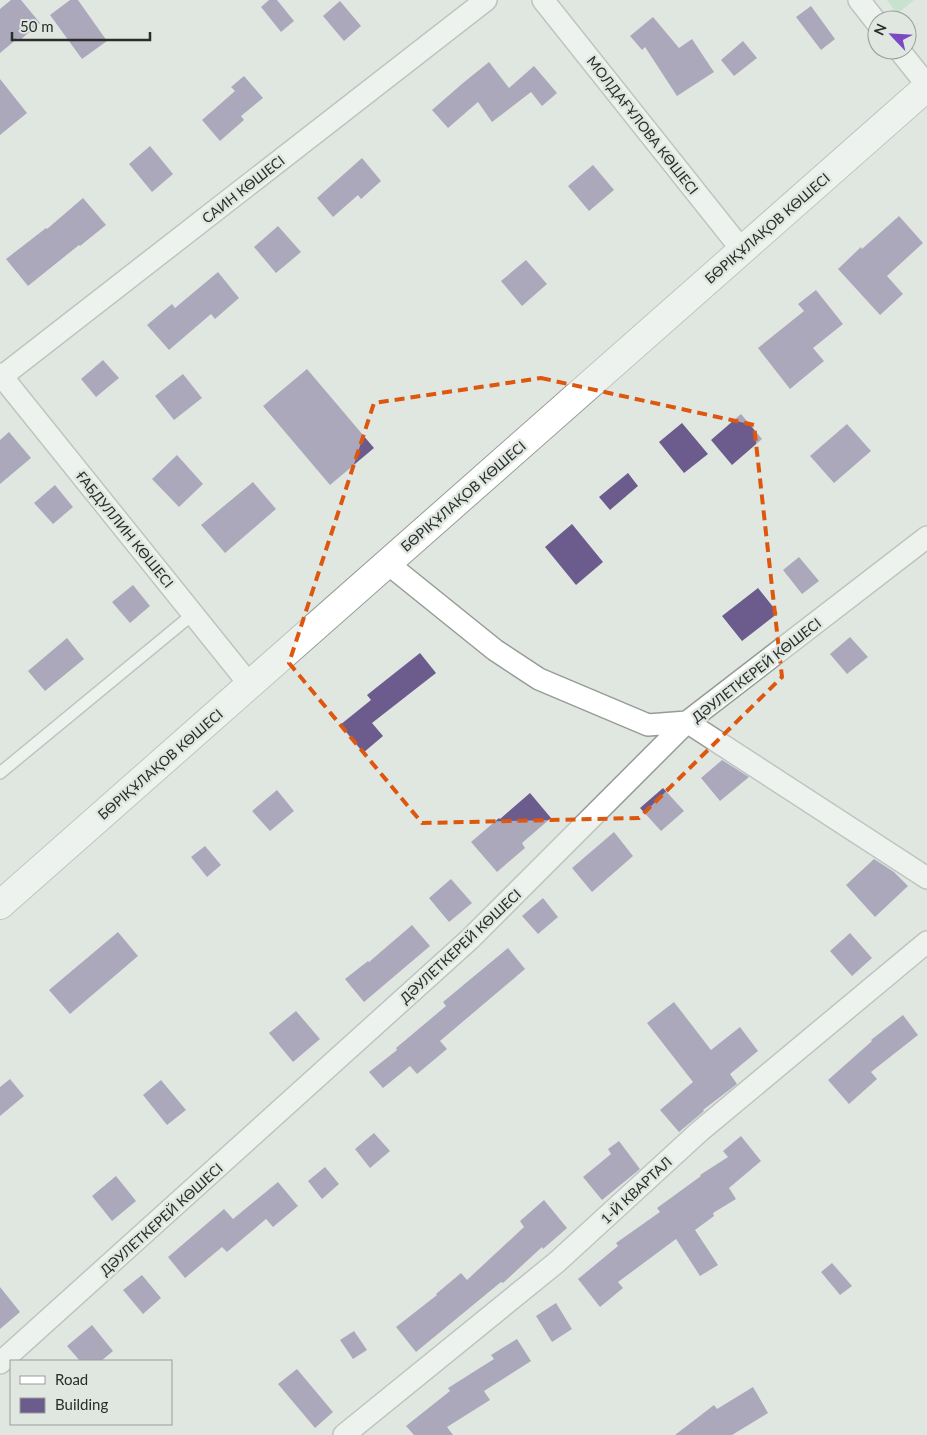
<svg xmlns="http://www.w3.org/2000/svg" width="927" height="1435" font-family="Lato,sans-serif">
<rect width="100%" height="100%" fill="#e0e7e1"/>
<path fill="#a8dcb6" d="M887,0h27l-17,14z"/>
<path fill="#6c5c8d" d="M11,0h10l19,23 -20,17 -2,-2 -18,15v-44z
M70,0h8l29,41 -25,18 -32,-44z
M269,0h8l17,21 -13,11 -20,-25z
M340,1l21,25 -17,15 -21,-25z
M811,6l24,33 -14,11 -25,-33z
M653,17l26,31 13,-9 22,33 -37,24 -32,-49 -3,3 -12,-14z
M743,41l14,17 -23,18 -13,-16z
M489,62l20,26 25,-22 23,27 -15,13 -11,-14 -39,30 -14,-20 -30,26 -16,-18 31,-27z
M244,76l19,22 -22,18 3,4 -24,21 -18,-21 33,-29 -4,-4z
M0,79l27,34 -27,22z
M150,146l23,28 -21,18 -23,-28z
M362,158l19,23 -20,18 -3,-4 -25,22 -16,-19z
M593,165l21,25 -25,21 -21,-25z
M83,198l23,27 -26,21 -1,-1 -51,41 -22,-27 40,-31 1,1z
M899,216l24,27 -36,33 16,18 -23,21 -42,-46 23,-22 1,2z
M278,226l23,26 -25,21 -22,-26z
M526,260l21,24 -25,22 -21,-25z
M218,272l21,26 -24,21 -4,-5 -42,36 -22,-25 25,-21 3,4z
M816,290l27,34 -30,24 11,13 -34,28 -32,-41 46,-37 -6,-7z
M103,360l16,18 -23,19 -15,-18z
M307,369l67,79 -44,37 -67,-79z
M183,374l19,24 -28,22 -19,-24z
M741,414l21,25 -30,26 -21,-25z
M682,423l26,31 -24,19 -25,-31z
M847,424l24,27 -37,32 -24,-27z
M9,432l22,26 -31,26v-44z
M177,455l26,29 -24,23 -27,-28z
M628,473l10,13 -28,24 -11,-13z
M253,482l23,27 -51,44 -24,-28z
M55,485l18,22 -20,17 -19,-21z
M572,524l31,38 -27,23 -31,-38z
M799,557l20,24 -17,13 -19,-24z
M133,585l17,21 -20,17 -18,-21z
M758,588l20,25 -36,28 -20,-25z
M850,637l18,20 -21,17 -17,-20z
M67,638l17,21 -39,32 -17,-20z
M420,653l16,20 -64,50 11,13 -20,17 -23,-28 31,-25 -4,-5z
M722,760l27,17 -29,24 -19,-23z
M663,788l21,23 -23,20 -21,-23z
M277,790l17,21 -24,20 -18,-20z
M530,793l21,25 -29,25 3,5 -28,24 -26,-30 28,-24 1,1z
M614,832l19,24 -41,36 -20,-24z
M205,846l16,19 -14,12 -16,-20z
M874,859l20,13 14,14 -33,31 -29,-32z
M451,879l21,24 -23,19 -20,-24z
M543,898l15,19 -20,17 -16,-18z
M412,925l18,21 -66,56 -19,-23 23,-18 1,1z
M118,932l20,24 -68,58 -21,-24z
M850,933l22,25 -20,18 -22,-25z
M508,948l17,21 -85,72 7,8 -30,25 -7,-8 -27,22 -14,-16 28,-22 -1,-2 50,-42 -3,-4z
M674,1002l37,48 29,-23 18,24 -28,23 7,10 -34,26 1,1 -25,21 -19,-22 33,-28 -46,-59z
M296,1011l24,28 -27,23 -24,-29z
M903,1015l15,20 -47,37 6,7 -28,25 -21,-24 44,-39 -1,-1z
M10,1079l14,17 -24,20v-29z
M161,1080l25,30 -19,15 -24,-30z
M374,1133l16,18 -20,17 -15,-19z
M741,1136l20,25 -32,27 7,11 -23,14 1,3 -19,14 23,35 -18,11 -24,-37 -58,43 5,6 -23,19 -22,-28 40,-33 -2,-3 44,-31 -3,-4 44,-32 -1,-1 28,-18 -5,-6z
M619,1141l21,28 -38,31 -19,-23 28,-23 -3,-5z
M325,1167l14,17 -17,15 -14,-18z
M116,1176l20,25 -24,20 -20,-25z
M278,1182l20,24 -25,21 -7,-8 -39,33 -5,-5 -37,31 -17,-21 56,-48 9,10z
M544,1200l23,28 -24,21 -1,-2 -39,36 -2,-1 -85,70 -20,-25 41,-32 -1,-1 25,-21 6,7 57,-53 -4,-6z
M832,1263l20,23 -12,9 -19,-23z
M142,1275l19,23 -18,16 -20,-24z
M0,1287l20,25 -20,17z
M556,1303l16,26 -20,13 -16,-26z
M92,1325l21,26 -12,10h-21l-13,-15z
M354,1331l13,19 -14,9 -13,-19z
M517,1339l14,22 -47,30 6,9 -43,27 6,8h-39l-8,-9 44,-35 -2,-3 46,-29 -3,-4z
M297,1369l36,43 -18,16 -37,-44z
M753,1387l15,26 -36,22h-57l39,-30 3,4z"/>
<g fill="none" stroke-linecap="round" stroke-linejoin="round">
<g stroke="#959c96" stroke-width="14">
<path id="service" d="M0,773l193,-159"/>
</g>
<g stroke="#959c96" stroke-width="24">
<path id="minor" d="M543,0l199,250
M859,0l18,23
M899,50l28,35
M0,374l250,311
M0,378l486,-378
M387,563l108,87 44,29 109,46 39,-3 240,156
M0,1363l470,-424 217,-217 240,-185
M344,1435l213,-173 143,-131 227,-189"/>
</g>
<g stroke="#959c96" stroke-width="30">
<path id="tertiary" d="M0,905l927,-818"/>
</g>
<use href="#service" stroke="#fff" stroke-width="11"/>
<use href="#minor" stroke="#fff" stroke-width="21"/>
<use href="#tertiary" stroke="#fff" stroke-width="28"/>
</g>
<path d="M0 0H927V1435H0ZM541,378l213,47 28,252 -143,141 -217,5 -133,-160 85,-260z" fill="#e0e7e1" fill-opacity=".55" fill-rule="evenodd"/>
<path fill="none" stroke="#de570e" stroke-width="4" stroke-dasharray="10 6" stroke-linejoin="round" d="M541,378l213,47 28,252 -143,141 -217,5 -133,-160 85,-260z"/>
<g text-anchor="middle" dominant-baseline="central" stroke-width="5" stroke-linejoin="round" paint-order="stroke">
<g font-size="14" fill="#2a2d2a" stroke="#e0e7e1">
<text transform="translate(643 125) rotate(52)">МОЛДАҒҰЛОВА КӨШЕСІ</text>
<text transform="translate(243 189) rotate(-38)">САИН КӨШЕСІ</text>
<text transform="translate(767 228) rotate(-41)">БӨРІҚҰЛАҚОВ КӨШЕСІ</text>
<text transform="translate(463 496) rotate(-41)">БӨРІҚҰЛАҚОВ КӨШЕСІ</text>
<text transform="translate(125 529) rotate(51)">ҒАБДУЛЛИН КӨШЕСІ</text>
<text transform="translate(756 670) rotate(-38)">ДӘУЛЕТКЕРЕЙ КӨШЕСІ</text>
<text transform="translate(160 764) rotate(-41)">БӨРІҚҰЛАҚОВ КӨШЕСІ</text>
<text transform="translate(460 946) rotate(-43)">ДӘУЛЕТКЕРЕЙ КӨШЕСІ</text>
<text transform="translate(636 1190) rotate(-43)">1-Й КВАРТАЛ</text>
<text transform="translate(161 1219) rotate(-42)">ДӘУЛЕТКЕРЕЙ КӨШЕСІ</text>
</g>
</g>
<rect x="10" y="1360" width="162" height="65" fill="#e0e7e1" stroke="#979d98"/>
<rect x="20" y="1376" width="25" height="8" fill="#ffffff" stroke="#979d98"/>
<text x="55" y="1385" font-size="15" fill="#2a2d2a">Road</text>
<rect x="20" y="1398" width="25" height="15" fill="#6c5c8d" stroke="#979d98"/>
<text x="55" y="1410" font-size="15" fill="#2a2d2a">Building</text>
<g transform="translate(892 35) rotate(295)"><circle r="24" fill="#e0e7e1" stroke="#979d98"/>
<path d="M0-4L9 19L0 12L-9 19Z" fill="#7b49c1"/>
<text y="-8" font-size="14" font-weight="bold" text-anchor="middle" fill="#2a2d2a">N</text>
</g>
<path d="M12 32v8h138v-8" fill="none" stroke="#2a2d2a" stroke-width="2.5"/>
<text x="20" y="32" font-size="15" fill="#2a2d2a" stroke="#e0e7e1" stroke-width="4" paint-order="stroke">50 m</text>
</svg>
